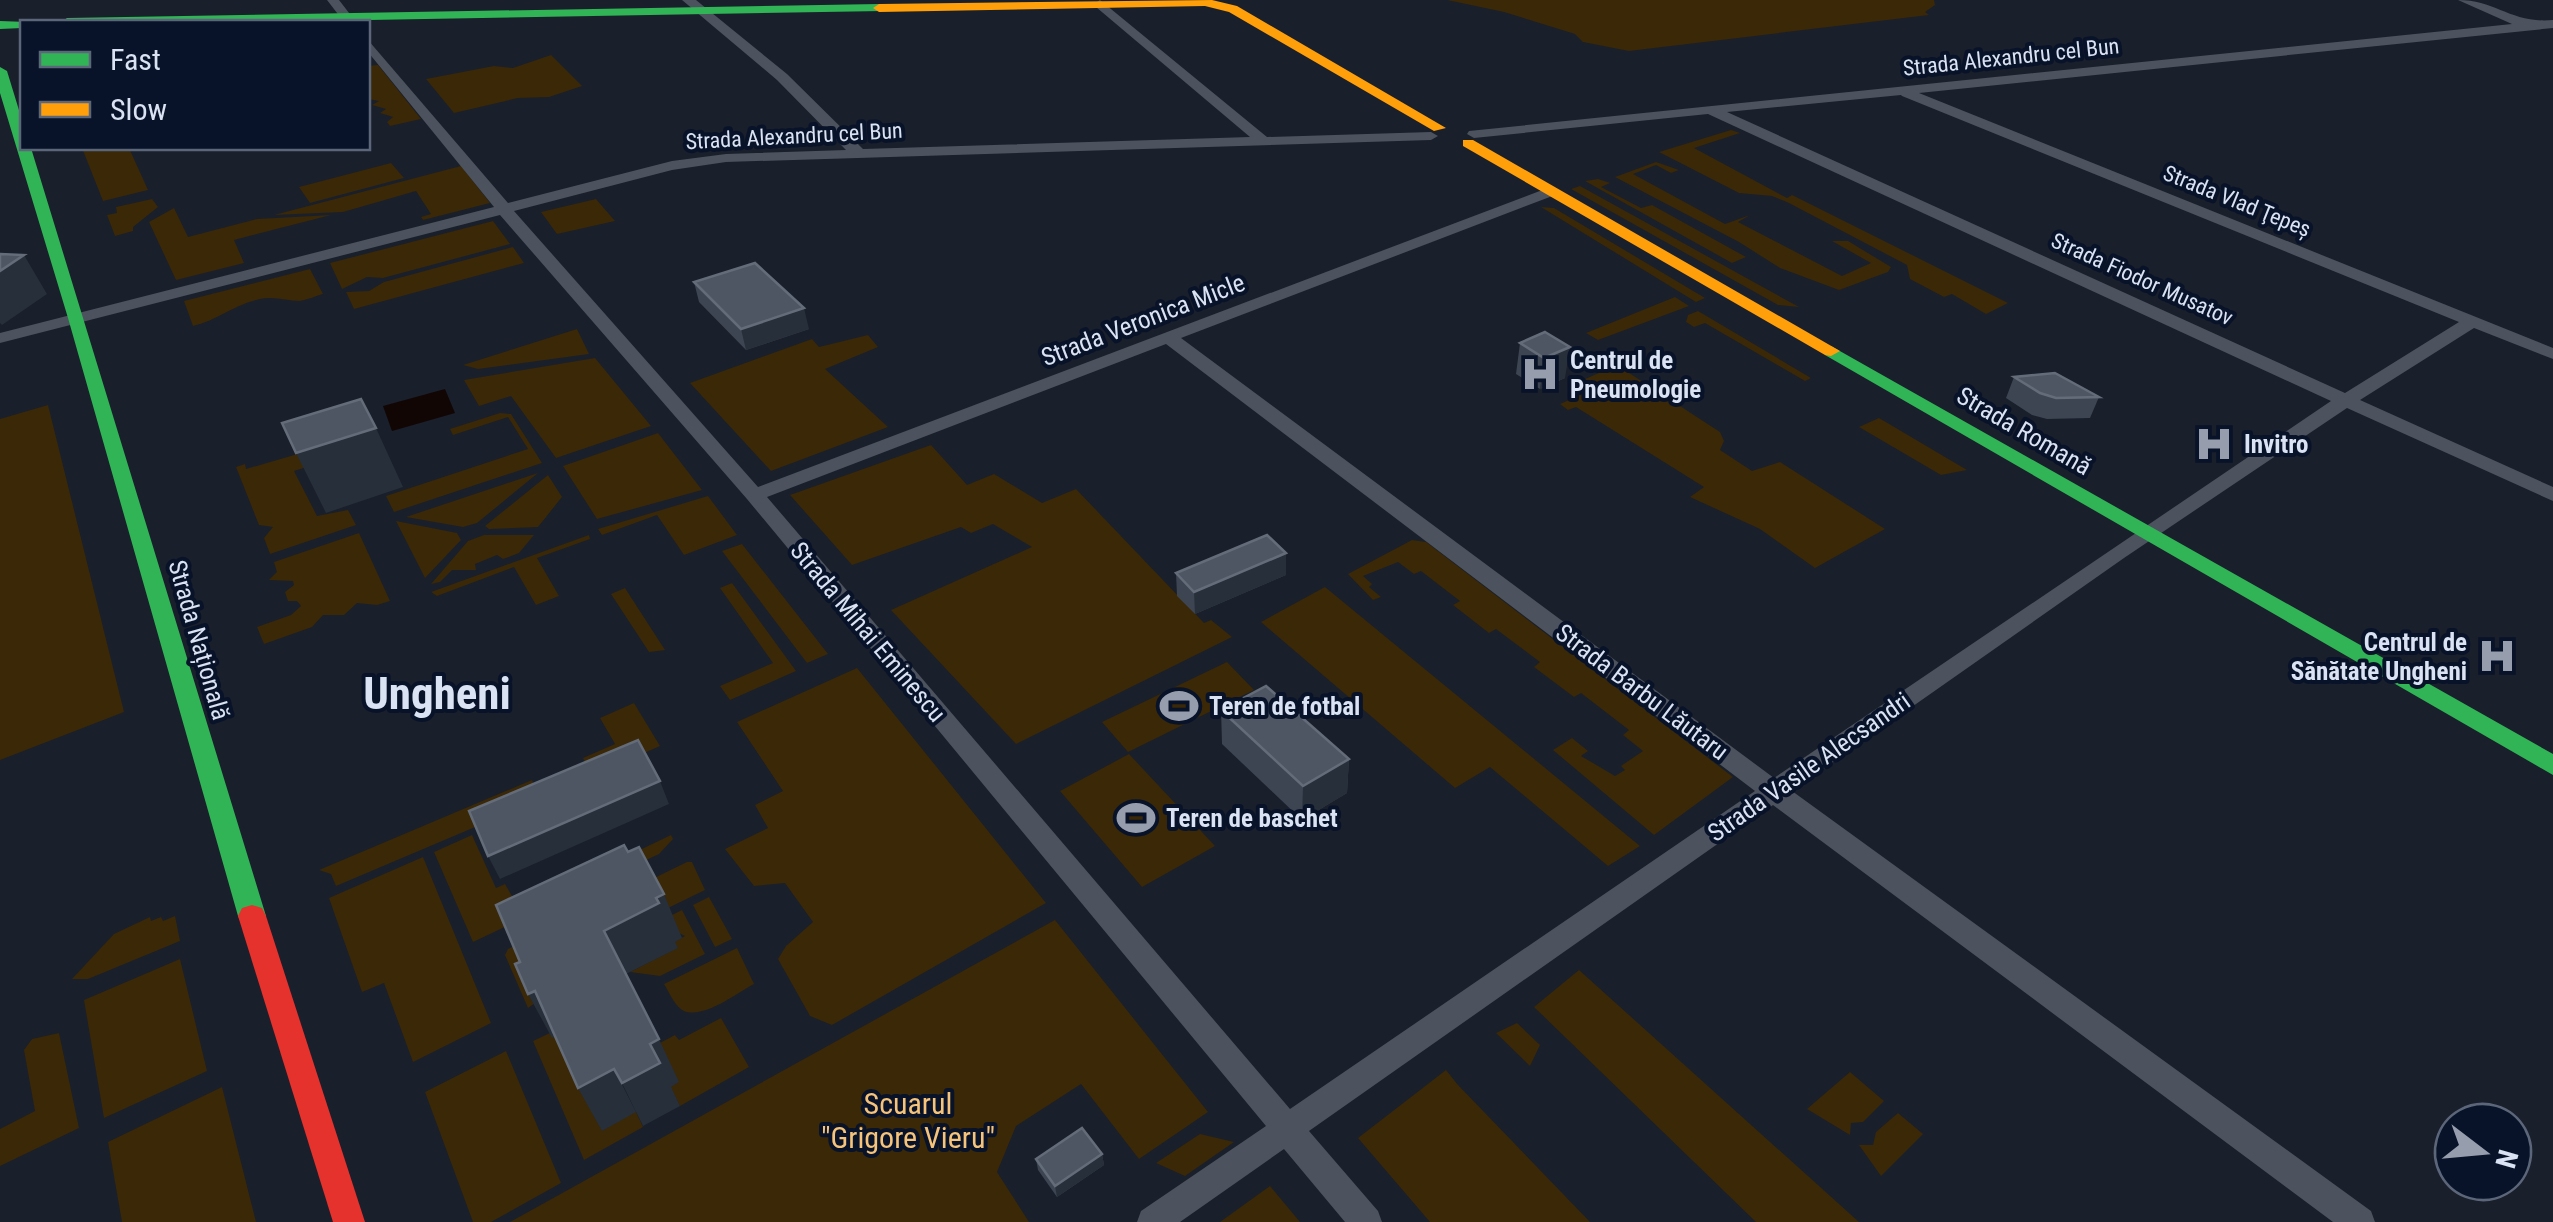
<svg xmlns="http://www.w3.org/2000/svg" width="2553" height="1222" font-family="'Roboto Condensed',sans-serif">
<rect width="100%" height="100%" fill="#191f2b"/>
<path fill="#3a2807" d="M1447,0h487l1,5 -10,7 4,3 -300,36 -46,-9 -8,-8 -71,-22z
M551,55l31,31 -33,11 -31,1 -64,15 -28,-34 68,-13 19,2z
M377,65h1l43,54 -31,7 -3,-4 6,-5 -13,-4 6,-4 -14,-4 7,-4 -11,-2 3,-6 -3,-2v-25z
M1731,130l9,3 -46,15 93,50 5,-3 216,108 -22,11 -34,-20 -8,3 -34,-18 -3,-14 -120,-63 -15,-6 -33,-3 -80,-41z
M82,148h47l19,42 -45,11z
M1656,162l23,8 -8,3 -15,-8 -23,9 92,50 25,-9 -12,7 104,54 29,-13 -39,-22h16l43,26 -3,5 -49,18 -59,-22 -41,-26 -124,-65z
M391,163l13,15 -94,25 -11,-16z
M461,166l29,37 -67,17 -2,-3 10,-3 -15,-23 -73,21 -69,3z
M1598,179l12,4 -9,4 40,21 11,-3 94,52 -14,6 -147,-82z
M1580,186l219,121 -21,-2 -207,-116z
M152,199l6,8 -25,20v4l-18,5 -8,-21 10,-2 -1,-6z
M596,199l19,22 -58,13 -16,-22z
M1541,207l13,1 151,90 -9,4z
M174,208l14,29 69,-18 74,-4 -97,25 10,23 -68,17 -27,-58z
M493,221l17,23 -127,34 -16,-1 -25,12 -12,-26z
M513,247l11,16 -170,46 -8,-17 23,-1 15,-9z
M310,269l13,25c-7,2 -16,6 -24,7 -11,0 -25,-5 -39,-2 -25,5 -42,21 -67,27l-9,-25z
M1675,297l14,9 -91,34 -12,-7z
M1698,311l113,67 -6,3 -100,-58 -11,4 -8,-5 2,-7z
M577,329l12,25 -111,15 -15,-4z
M868,335l10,12 -53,22 63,58 -117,44 -81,-88 122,-44 7,8z
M595,358l56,68 -95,32 -45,-62 -32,10 -15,-26z
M1610,368l13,1 97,63 4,9 -4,9 32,21 28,-9 105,67 -70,39 -55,-39 -70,-32 14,-10 -128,-80 -8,3 -8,-6 34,-15 -11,-9z
M48,405l76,307 -124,48v-341z
M500,413l11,1 31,49 -148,49 -8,-16 142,-47 -20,-32 -55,18 -3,-6z
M1879,418l88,52 -26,5 -82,-48z
M658,433l44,57 -105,29 -34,-53z
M356,437l7,12 -69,22 23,45 31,-6 8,15 -86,29 -6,-16 9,-11 -14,-2 -23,-58 9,-3 1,5z
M931,445l36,40 27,-11 48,29 34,-14 128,134 7,-3 21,17 -216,107 -125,-134 141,-63 -39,-23 -22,9 -10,-6 -109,38 -62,-70z
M538,473l-61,50 -14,4 -57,-10z
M548,475l14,22 -24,30 -49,2 -4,-3z
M708,496l29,39 -53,20 -27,-40 -55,20 -4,-6z
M396,521l61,12 4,7 -36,38z
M359,533l31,68 -13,4 -20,-2 -13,12h-21l-11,12 -48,17 -7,-17 34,-12 10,-9 -4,-5h-9l-3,-9 9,-7 -1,-4 -24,-1 8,-8 -3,-10z
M484,535h50l-15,18 -16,6 -6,-4 -22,9 1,6h-24l-12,12 -9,2 37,-43z
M589,535l1,4 -53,19 22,38 -23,9 -22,-38 -77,29 -6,-4z
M1412,540l14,2 307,235 -79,58 -101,-85 19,-12 16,13 -7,5 34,20 10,-6 -4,-4 22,-15 -20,-16 6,-5 -48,-37 -7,4 -40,-30 6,-5 -44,-33 -7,4 -36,-28 7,-4 -39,-30 -7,3 -16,-12 -35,14 9,8 -3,3 12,10 -8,3 -25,-26z
M742,544l86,110 -21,9 -85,-112z
M732,583l64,88 -66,29 -10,-14 53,-23 -53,-75z
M1325,587l315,259 -32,20 -118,-99 -35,21 -194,-166z
M625,588l40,62h1l-17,2 -38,-58z
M1227,662l27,28 -126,62 -26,-30z
M857,668l189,235 -214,122 -22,-9 -32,-57 8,-13 27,-24 -28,-39 -31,3 -29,-37 43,-21 -13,-23 28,-14 -46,-69z
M634,703l26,43 -68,30 -9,-18 32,-14 -15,-26z
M1129,754l86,92 -73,41 -82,-96z
M532,780l9,19 -205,87 -5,-12 -12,-4z
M472,835l24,53 9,-4 14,24 152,-73 2,4 -14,15 -186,88 -39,-90z
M423,857l68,166 -78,39 -29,-79 -22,9 -33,-94z
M687,862h5l13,28 -39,19 -138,99 -23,-53 3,-6z
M709,897l23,42 -17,8 -22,-42z
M682,910l23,44 -45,22 -30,-4 47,-24 -3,-6 11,-6 -6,-3 -9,-17z
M175,916l5,25 -92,38h-16l42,-45 36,-17 1,4 10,-4 2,4z
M1055,920l153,192 -69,47 -58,-75 -65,42 -19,46 32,50h-519z
M737,948l17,36c-17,9 -50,35 -70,27 -9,-4 -15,-19 -20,-27z
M180,959l27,112 -103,47 -20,-118z
M1579,970l280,252h-103l-222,-215z
M721,1018l28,49 -69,39 -10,-19 -12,-43 17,-9 4,5z
M1517,1023l23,22 -10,21 -34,-33z
M59,1033l20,95 -79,38v-37l35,-18 -11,-61 8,-11z
M550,1033l8,2 78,77 7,15 -59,33 -51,-119z
M506,1051l55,132 -70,39h-18l-48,-130z
M1446,1070l12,15 132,137h-160l-72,-84z
M1850,1072l34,29 -21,21 -12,1 -1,12 -43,-26z
M222,1087l34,135h-134l-14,-80z
M1898,1113l25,21 -42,42 -22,-31h14l3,-13z
M1200,1134l34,8 -49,34 -29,-13z
M1270,1186l30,36h-80z"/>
<path fill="#110604" d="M445,389l10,24 -63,18 -9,-25z"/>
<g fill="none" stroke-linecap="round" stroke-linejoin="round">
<path fill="#4c525e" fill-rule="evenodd" d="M327,0h12l17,22h-12z
M682,0h14l91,74 76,75 387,-12 -154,-130 -2,-3 6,-4 167,137 164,-5 7,4 -7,4 -705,22 -54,8 -158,41 244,276 787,-298h10v6l-374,143 593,440 557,-377 -623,-287 -234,24 -7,-4 2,-3 1043,-107 -54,-24c38,0 54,24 95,20v8l-634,65 634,255v11l-79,-31 -114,72 193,87v14l-206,-93 -223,150 -332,233 579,420 4,11h-42l-560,-417 -464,326 69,80 4,11h-37l-61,-73 -104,73h-43l4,-11 125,-85 -519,-627 -247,-284 -500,128v-10l494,-126 -126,-155v-12l140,163 164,-42 54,-7 120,-4 -69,-70zM1901,95l1,1 557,226 -114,71 -618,-281zM1166,344l589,447 -465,318 -523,-612z"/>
<path fill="#30b455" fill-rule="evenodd" d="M879,4l4,1v6l-627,11h-195l6,-4z
M0,21l27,1h-5v6l-22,1z
M0,67l7,4 15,49v28h9l235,768 -4,8 -10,3 -10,-3 -4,-8 -170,-598 -68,-225z
M1831,346l722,408v21l-728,-420v-8z"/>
<path fill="#ff9f0a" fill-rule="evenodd" d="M1212,0l25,6 209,122 -12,3 -205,-119 -24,-6 -326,6 -6,-4 6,-4z
M1463,140h10l367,211 -9,5 -6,-1 -362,-209z"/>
<path fill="#e5322d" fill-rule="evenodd" d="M252,905l10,3 4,8 99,306h-32l-95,-306 4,-8z"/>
</g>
<path fill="#3d4552" d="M694,282l115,47 -63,21 -47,-48z
M1545,332l20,46 -25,11 -24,-15 4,-31z
M2014,377l85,20 -9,21 -43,1 -15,-4 -26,-17z
M1286,553v22l-91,39 -18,-18 -1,-23z
M1221,710l128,49 -2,34 -45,27 -80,-76z
M1102,1154l2,11 -47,32 -19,-27 -2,-11z"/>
<path fill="#272f3b" d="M24,255l23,39 -45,31 -2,-2v-52z
M804,308l5,21 -63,21 -5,-21z
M1570,347l-5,31 -25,11 4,-31z
M376,428l27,59 -77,26 -30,-60z
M1286,553v22l-91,39 -1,-22z
M1349,759l-2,34 -45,27 1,-34z
M660,781l9,23 -169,75 -12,-23z
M664,894l18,44 -7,4 3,6 -54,27 -20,-44z
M535,991l23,44 -6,3 -24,-44z
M659,1039l20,43 -8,5 9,19 -37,20 -21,-43 28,-39z
M614,1069l22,43 -34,19 -24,-43z
M1102,1154l2,11 -47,32 -2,-11z"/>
<path fill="#4e5663" stroke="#646c7a" stroke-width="2.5" d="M0,254l24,1 -24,16z
M755,263l49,45 -63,21 -47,-47z
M1545,332l25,15 -26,11 -24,-15z
M2055,373l44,24 -43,1 -16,-5 -26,-16z
M361,399l15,29 -80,25 -14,-30z
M1267,535l19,18 -92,39 -18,-19z
M1266,686l83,73 -46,27 -82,-76z
M638,740l22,41 -172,75 -19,-45z
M624,845l4,7 11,-5 25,47 -8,4 3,5 -55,28 55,108 -9,5 10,19 -38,20 -8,-14 -36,19 -43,-97 -7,3 -13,-30 5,-2 -24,-57z
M1082,1128l20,26 -47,32 -19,-27z"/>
<defs>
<g id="hospital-bare" transform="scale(3)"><path d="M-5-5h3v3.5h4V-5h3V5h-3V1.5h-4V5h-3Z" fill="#969ead" stroke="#081329" stroke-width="2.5" paint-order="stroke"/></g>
<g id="stadium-bare" transform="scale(3)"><path d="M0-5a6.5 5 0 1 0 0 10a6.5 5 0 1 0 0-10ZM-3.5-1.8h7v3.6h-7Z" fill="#969ead" stroke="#081329" stroke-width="2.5" paint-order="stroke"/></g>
</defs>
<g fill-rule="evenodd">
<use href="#hospital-bare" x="1540" y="374"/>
<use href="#hospital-bare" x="2214" y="444"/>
<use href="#hospital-bare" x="2497" y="656"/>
<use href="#stadium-bare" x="1179" y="706"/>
<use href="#stadium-bare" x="1136" y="818"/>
</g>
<g text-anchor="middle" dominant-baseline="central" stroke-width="8" stroke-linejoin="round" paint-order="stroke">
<g font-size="22" fill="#dae3f3" stroke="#081329">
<text transform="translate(2011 57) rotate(-6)">Strada Alexandru cel Bun</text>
<text transform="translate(794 136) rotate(-3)">Strada Alexandru cel Bun</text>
<text transform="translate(2237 201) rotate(22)">Strada Vlad Ţepeș</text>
<text transform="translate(2142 279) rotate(24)">Strada Fiodor Musatov</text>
</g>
<g font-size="25" fill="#dae3f3" stroke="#081329">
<text transform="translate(1143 320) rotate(-21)">Strada Veronica Micle</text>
<text transform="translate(2024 431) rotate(30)">Strada Romană</text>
<text transform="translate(868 632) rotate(50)">Strada Mihai Eminescu</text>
<text transform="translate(199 640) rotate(74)">Strada Națională</text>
<text transform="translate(1642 692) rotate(37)">Strada Barbu Lăutaru</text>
<text transform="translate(1809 767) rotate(-35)">Strada Vasile Alecsandri</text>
</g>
<g font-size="25" font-weight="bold" fill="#dae3f3" stroke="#081329" text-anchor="start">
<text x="1570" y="360">Centrul de<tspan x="1570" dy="29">Pneumologie</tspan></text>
<text x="2244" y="444">Invitro</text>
<text x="2467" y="642" text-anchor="end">Centrul de<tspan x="2467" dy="29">Sănătate Ungheni</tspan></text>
<text x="1209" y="706">Teren de fotbal</text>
<text x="1166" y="818">Teren de baschet</text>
</g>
<g font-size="30" fill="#f6c37a" stroke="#081329">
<text x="908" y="1103">Scuarul<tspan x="908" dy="34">"Grigore Vieru"</tspan></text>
</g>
<g font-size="45" font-weight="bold" fill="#dae3f3" stroke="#081329">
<text x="437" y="693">Ungheni</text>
</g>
</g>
<rect x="20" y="20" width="350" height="130" fill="#081329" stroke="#5c667a" stroke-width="2.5"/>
<rect x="40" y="52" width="50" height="15" fill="#30b455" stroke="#5c667a" stroke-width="2.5"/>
<text x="110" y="70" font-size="30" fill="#dae3f3">Fast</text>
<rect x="40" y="102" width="50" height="15" fill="#ff9f0a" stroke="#5c667a" stroke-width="2.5"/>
<text x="110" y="120" font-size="30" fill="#dae3f3">Slow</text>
<g transform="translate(2483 1152) rotate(106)"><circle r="48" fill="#081329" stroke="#5c667a" stroke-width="2.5"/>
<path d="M0-8L18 38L0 25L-18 38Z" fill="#969ead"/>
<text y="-15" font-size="28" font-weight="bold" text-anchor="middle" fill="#dae3f3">N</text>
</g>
</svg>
